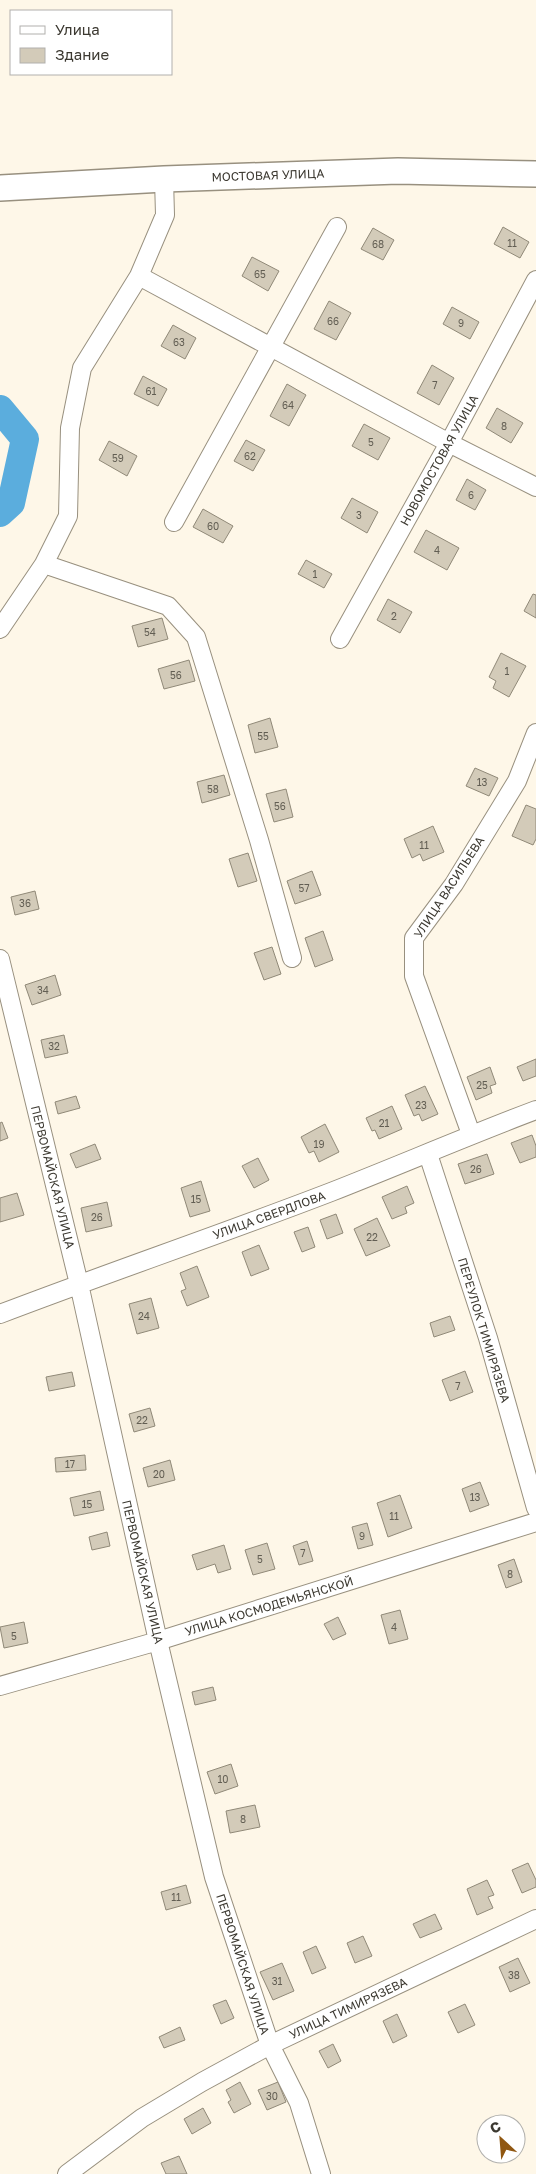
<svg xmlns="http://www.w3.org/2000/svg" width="536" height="2174" font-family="'Golos Text',sans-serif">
<rect width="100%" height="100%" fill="#fef7e8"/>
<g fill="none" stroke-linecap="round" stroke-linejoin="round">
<path stroke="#5baddd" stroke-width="28" d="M0,409l25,30 -14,64 -11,10"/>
</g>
<path fill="#d3cbb9" stroke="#908978" d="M503,227l26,15 -9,16 -26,-14z
M373,228l21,12 -11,20 -22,-11z
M252,257l27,14 -11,20 -26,-15z
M329,301l22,12 -15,27 -22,-11z
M452,307l27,15 -9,17 -27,-15z
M173,325l23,13 -11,21 -24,-13z
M432,365l22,13 -15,27 -22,-12z
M143,376l24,13 -9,17 -24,-12z
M287,384l19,11 -17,31 -19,-10z
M497,408l26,15 -12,20 -25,-15z
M364,424l26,14 -12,22 -26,-14z
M246,440l19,10 -12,21 -19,-10z
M109,441l28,15 -10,20 -28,-16z
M467,479l19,11 -11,20 -19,-10z
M352,498l26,14 -11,21 -26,-15z
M203,509l30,17 -10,17 -30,-16z
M426,530l33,18 -12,22 -33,-18z
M306,560l26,14 -8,14 -26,-14z
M533,594l3,1v23l-12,-7z
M388,599l24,13 -12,21 -23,-13z
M162,618l6,21 -30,8 -6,-21z
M501,653l25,13 -17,31 -16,-9 3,-7 -7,-4z
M189,660l6,21 -31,8 -6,-20z
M270,718l8,29 -23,6 -7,-28z
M475,768l23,10 -9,18 -23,-10z
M224,775l6,20 -28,8 -5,-21z
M286,789l7,28 -19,5 -8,-28z
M526,805l10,4v30l-3,6 -21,-9z
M433,826l11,26 -21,9 -3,-7 -8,4 -8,-19z
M248,853l9,28 -19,6 -9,-28z
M312,871l9,24 -26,9 -8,-23z
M35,891l4,18 -24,6 -4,-18z
M323,931l10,29 -18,7 -10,-29z
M272,947l9,27 -17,6 -10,-27z
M55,975l6,20 -29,10 -7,-20z
M64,1035l4,18 -23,5 -4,-18z
M536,1059v17l-13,5 -6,-14z
M490,1067l6,17 -6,2 2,7 -16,7 -9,-23z
M425,1086l13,28 -16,7 -3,-7 -5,2 -9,-21z
M76,1096l4,12 -22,6 -3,-12z
M392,1106l10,23 -23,10 -4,-9 -3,1 -6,-13z
M2,1122l6,16 -8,3v-18z
M325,1124l14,28 -20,10 -5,-11 -5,2 -8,-16z
M532,1135l4,11v11l-16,6 -9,-20z
M95,1144l6,15 -25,9 -6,-14z
M487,1154l7,20 -29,10 -7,-20z
M258,1158l11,22 -15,8 -12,-22z
M201,1181l9,30 -20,6 -9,-29z
M407,1186l7,17 -9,4 2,6 -15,6 -10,-22z
M17,1193l7,22 -24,7v-24z
M107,1202l5,24 -26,6 -5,-24z
M336,1214l7,19 -16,6 -7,-19z
M377,1218l13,28 -24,10 -12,-27z
M308,1227l7,20 -13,5 -8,-20z
M259,1245l10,24 -18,7 -9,-24z
M197,1266l12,31 -22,9 -6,-15 5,-2 -6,-16z
M151,1298l8,30 -22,6 -8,-30z
M450,1316l5,14 -21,7 -4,-14z
M465,1371l8,21 -23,9 -8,-21z
M72,1372l3,14 -26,5 -3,-14z
M150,1408l5,18 -21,6 -5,-18z
M85,1455l1,15 -30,2 -1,-14z
M170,1460l5,20 -27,7 -5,-19z
M480,1482l9,23 -19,7 -8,-23z
M100,1491l4,19 -30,6 -4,-18z
M400,1495l12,33 -24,9 -11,-34z
M367,1523l6,22 -15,4 -6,-22z
M107,1532l3,14 -18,4 -3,-13z
M307,1541l6,20 -14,4 -6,-19z
M267,1543l8,26 -22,6 -8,-25z
M224,1545l7,24 -13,4 -3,-9 -18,6 -5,-15z
M514,1559l8,23 -16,6 -8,-23z
M400,1610l8,29 -19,5 -8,-29z
M338,1617l8,17 -13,6 -9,-16z
M24,1622l4,21 -24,5 -4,-21z
M213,1687l3,13 -21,5 -3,-13z
M231,1764l7,22 -23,8 -8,-22z
M255,1805l5,22 -30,6 -4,-22z
M528,1863l8,17v7l-14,6 -10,-23z
M487,1880l7,15 -6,2 5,11 -16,7 -10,-26z
M186,1885l5,18 -25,7 -5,-18z
M435,1914l7,15 -22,9 -7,-14z
M363,1936l9,20 -17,7 -8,-20z
M316,1946l10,22 -14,6 -9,-22z
M518,1958l12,25 -20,9 -11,-25z
M282,1963l12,28 -21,9 -13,-28z
M226,2000l8,18 -13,6 -8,-19z
M465,2004l10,21 -17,8 -10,-21z
M397,2014l10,22 -14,7 -10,-22z
M180,2027l5,13 -21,8 -5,-11z
M333,2044l8,17 -13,7 -9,-17z
M240,2082l11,22 -17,9 -6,-11 3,-2 -5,-10z
M278,2082l8,20 -19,8 -9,-20z
M203,2108l8,15 -19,11 -8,-15z
M179,2156l8,18h-21l-5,-11z"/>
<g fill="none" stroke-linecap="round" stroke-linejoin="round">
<g stroke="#98907f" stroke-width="20">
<path id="street" d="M139,276l310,167 87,44
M174,522l163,-295
M44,564l124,42 28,31 63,203 33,118
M0,629l44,-65 24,-48 2,-88 12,-60 57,-92 26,-61 -1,-36
M340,639l109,-196 87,-163
M0,959l79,325 79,357 56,236 56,168 29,58 22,71
M471,1134l-57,-158v-38l40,-54 63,-103 19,-48
M428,1154l60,184 48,170
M0,1314c110,-42 222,-80 331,-122 69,-27 136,-56 205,-82
M0,1686l158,-45 378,-119
M67,2174l75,-56 60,-36 68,-37 266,-126"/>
</g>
<g stroke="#98907f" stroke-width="28">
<path id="secondary" d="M0,188l164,-9 234,-8 138,3"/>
</g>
<use href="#street" stroke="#fff" stroke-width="18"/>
<use href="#secondary" stroke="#fff" stroke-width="25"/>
</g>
<g text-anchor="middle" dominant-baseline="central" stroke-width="5" stroke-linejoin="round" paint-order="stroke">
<g font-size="10" fill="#625e53">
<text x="512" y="243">11</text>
<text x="378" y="244">68</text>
<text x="260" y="274">65</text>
<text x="333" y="321">66</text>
<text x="461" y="323">9</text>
<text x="179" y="342">63</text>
<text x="435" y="385">7</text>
<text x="151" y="391">61</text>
<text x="288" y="405">64</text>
<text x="504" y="426">8</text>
<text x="371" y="442">5</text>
<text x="250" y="456">62</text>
<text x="118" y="458">59</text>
<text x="471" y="495">6</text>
<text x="359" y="515">3</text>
<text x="213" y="526">60</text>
<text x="437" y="550">4</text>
<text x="315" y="574">1</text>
<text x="394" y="616">2</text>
<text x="150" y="632">54</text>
<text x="507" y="671">1</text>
<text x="176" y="675">56</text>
<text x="263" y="736">55</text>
<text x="482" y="782">13</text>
<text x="213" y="789">58</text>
<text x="280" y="806">56</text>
<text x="424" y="845">11</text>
<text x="304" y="888">57</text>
<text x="25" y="903">36</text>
<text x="43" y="990">34</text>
<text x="54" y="1046">32</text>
<text x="482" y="1085">25</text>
<text x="421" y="1105">23</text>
<text x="384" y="1123">21</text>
<text x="319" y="1144">19</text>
<text x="476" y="1169">26</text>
<text x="196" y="1199">15</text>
<text x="97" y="1217">26</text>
<text x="372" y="1237">22</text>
<text x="144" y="1316">24</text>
<text x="458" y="1386">7</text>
<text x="142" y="1420">22</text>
<text x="70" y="1464">17</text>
<text x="159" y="1474">20</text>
<text x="475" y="1497">13</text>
<text x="87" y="1504">15</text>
<text x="394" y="1516">11</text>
<text x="362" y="1536">9</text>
<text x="303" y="1553">7</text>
<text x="260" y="1559">5</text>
<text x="510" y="1574">8</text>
<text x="394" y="1627">4</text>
<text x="14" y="1636">5</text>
<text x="223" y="1779">10</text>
<text x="243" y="1819">8</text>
<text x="176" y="1897">11</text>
<text x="514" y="1975">38</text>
<text x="277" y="1981">31</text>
<text x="272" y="2096">30</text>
</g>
<g font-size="12" fill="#3c3931" stroke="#fff">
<text transform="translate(268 175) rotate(-2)">МОСТОВАЯ УЛИЦА</text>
<text transform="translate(439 460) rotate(-61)">НОВОМОСТОВАЯ УЛИЦА</text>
<text transform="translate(449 887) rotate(-57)">УЛИЦА ВАСИЛЬЕВА</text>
<text transform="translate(53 1177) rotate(76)">ПЕРВОМАЙСКАЯ УЛИЦА</text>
<text transform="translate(269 1215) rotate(-20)">УЛИЦА СВЕРДЛОВА</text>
<text transform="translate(484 1330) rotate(73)">ПЕРЕУЛОК ТИМИРЯЗЕВА</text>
<text transform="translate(143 1572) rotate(77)">ПЕРВОМАЙСКАЯ УЛИЦА</text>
<text transform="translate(269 1606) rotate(-17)">УЛИЦА КОСМОДЕМЬЯНСКОЙ</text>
<text transform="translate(243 1964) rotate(72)">ПЕРВОМАЙСКАЯ УЛИЦА</text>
<text transform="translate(348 2008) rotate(-25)">УЛИЦА ТИМИРЯЗЕВА</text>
</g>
</g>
<rect x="10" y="10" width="162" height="65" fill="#ffffff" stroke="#b1b0ad"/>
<rect x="20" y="26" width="25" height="8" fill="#ffffff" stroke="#b1b0ad"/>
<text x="55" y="35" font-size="15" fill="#3c3931">Улица</text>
<rect x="20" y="48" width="25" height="15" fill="#d3cbb9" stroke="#b1b0ad"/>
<text x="55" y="60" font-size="15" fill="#3c3931">Здание</text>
<g transform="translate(501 2139) rotate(334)"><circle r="24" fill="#ffffff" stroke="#b1b0ad"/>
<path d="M0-4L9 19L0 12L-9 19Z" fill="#905711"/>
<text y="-8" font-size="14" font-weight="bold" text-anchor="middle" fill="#3c3931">С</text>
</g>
</svg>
